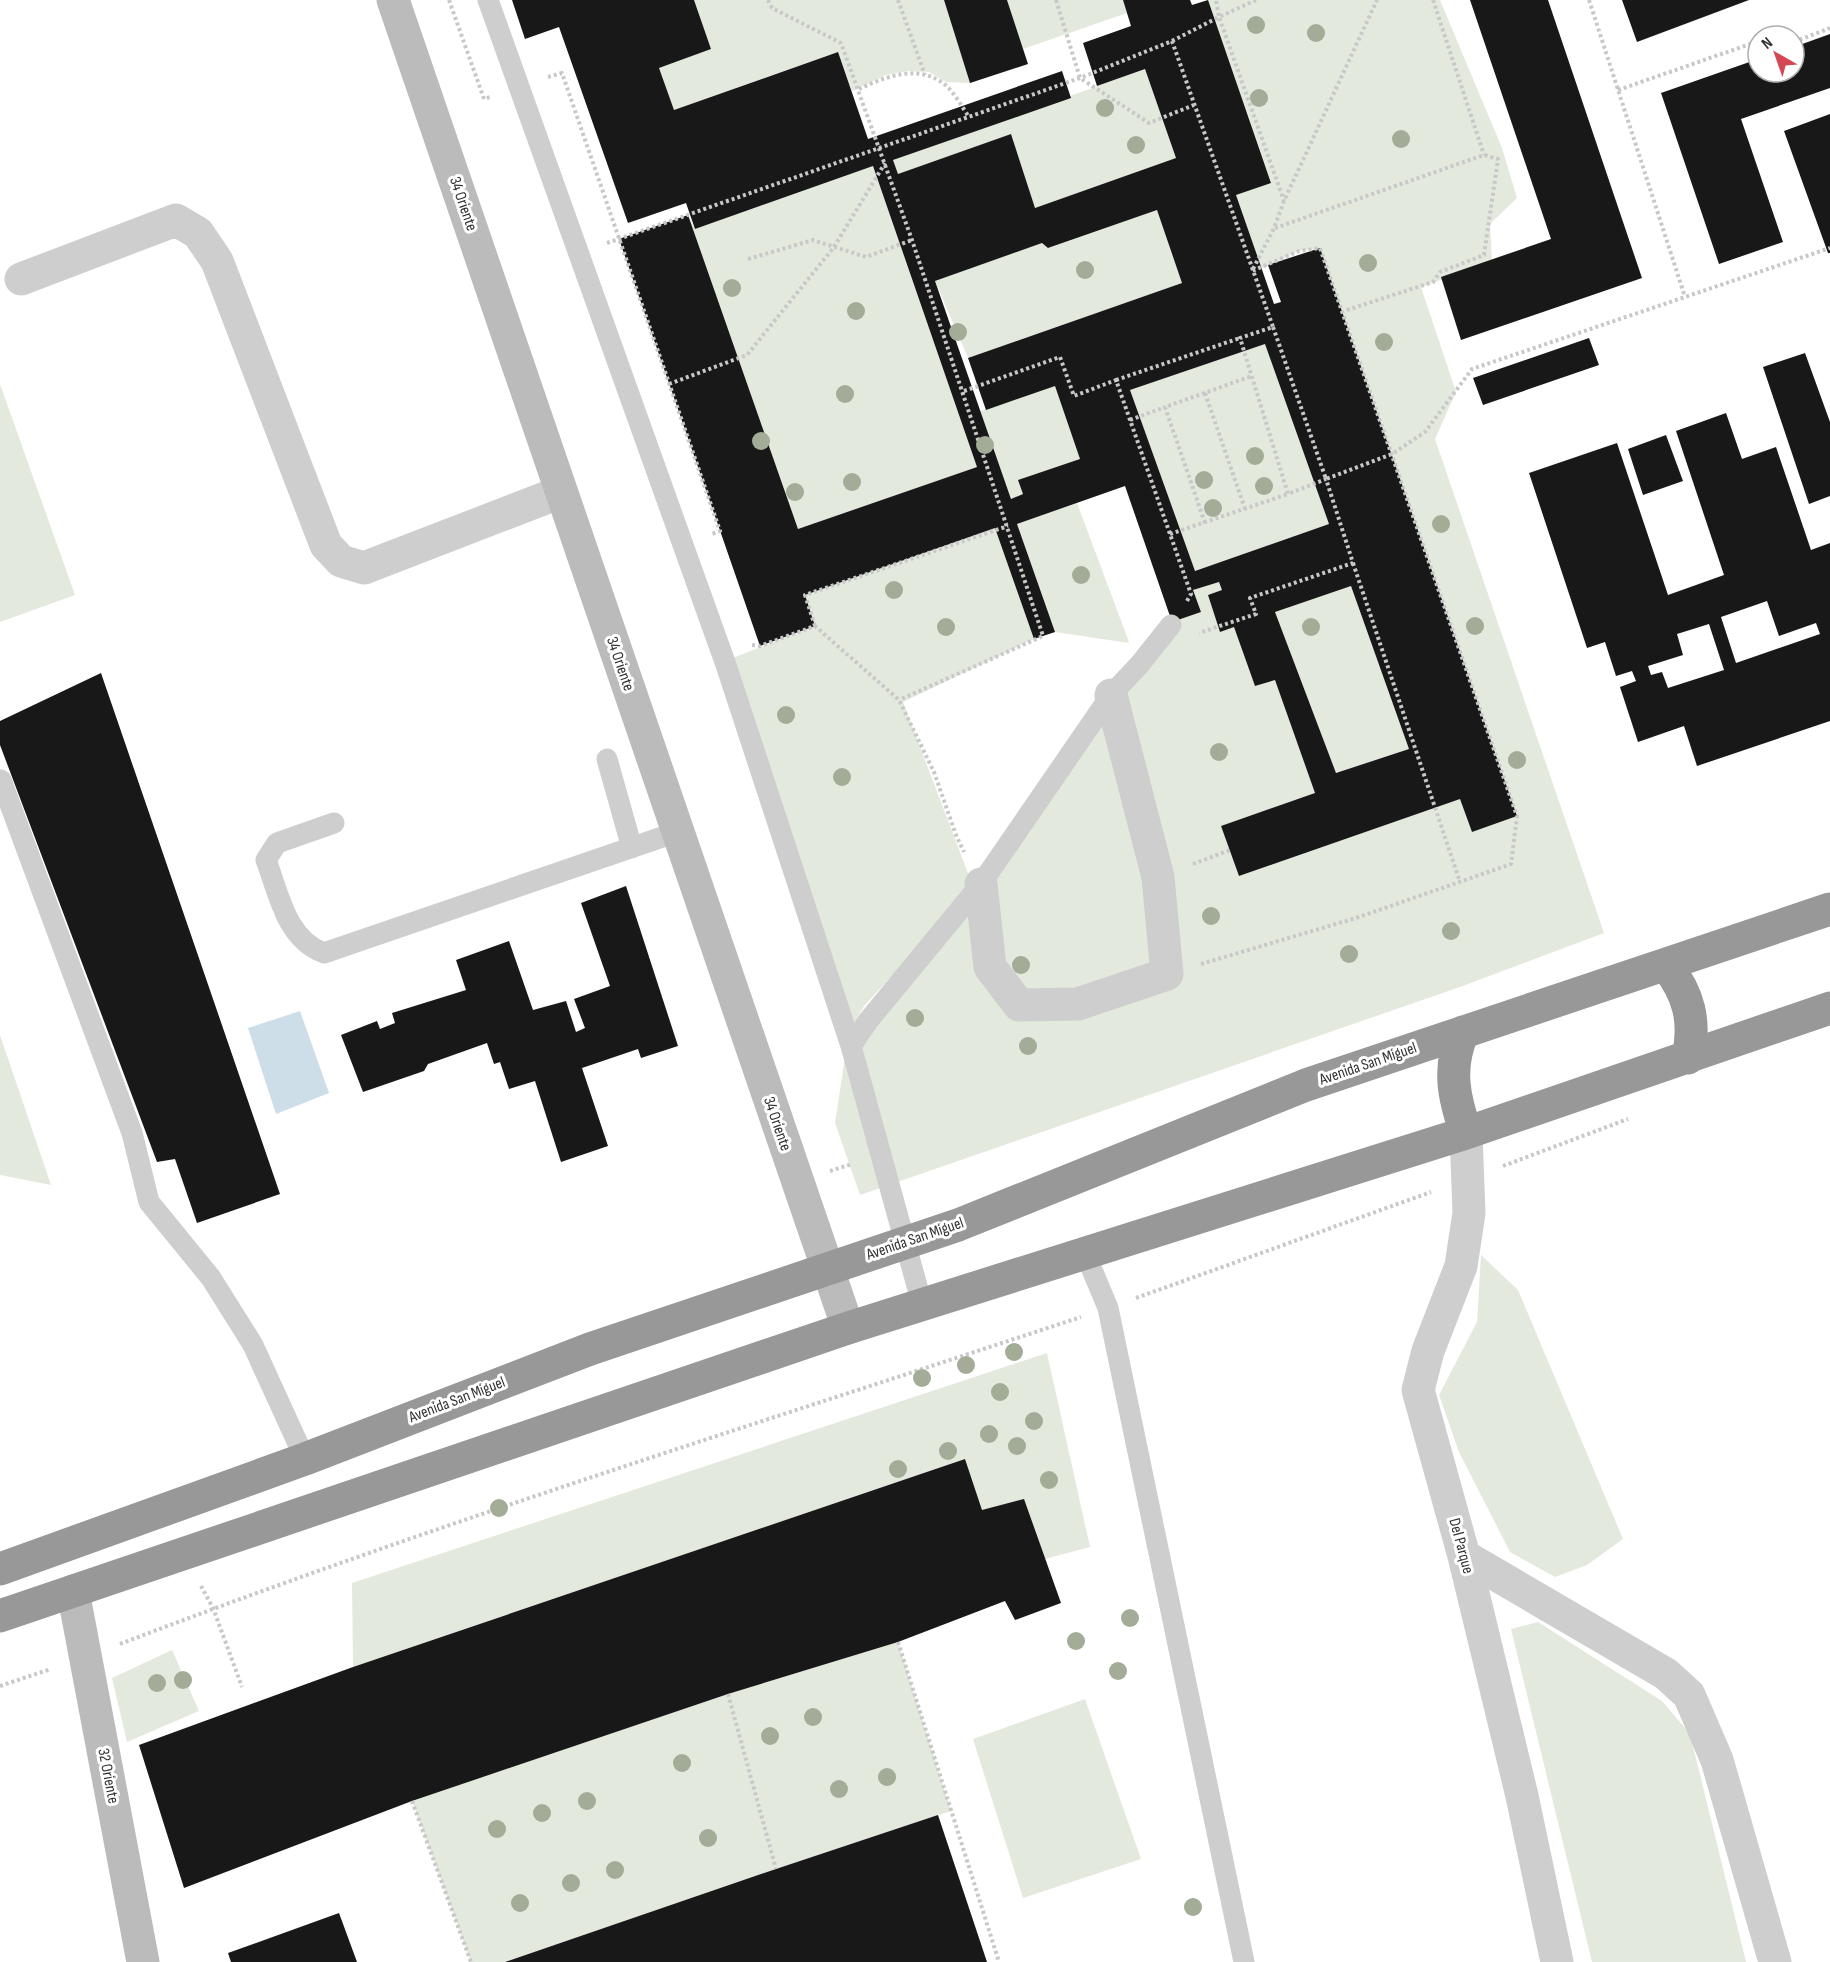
<svg xmlns="http://www.w3.org/2000/svg" width="1830" height="1962" font-family="'Sofia Sans Condensed',sans-serif">
<rect width="100%" height="100%" fill="#fff"/>
<path fill="#e4e9de" d="M694,0h250l26,83 -24,-1 -17,-10 -22,-1 -21,4 -34,16 -15,-39 -163,58 -15,-42 52,-19z
M1007,0h116l4,13 -104,36z
M1208,0h232l62,148 15,50 -27,26 2,38 -71,25 35,105 -21,47 169,494 -144,54 -600,208 -25,-72 12,-79 62,-87 -45,49 -15,26 -132,-368 98,-38 -10,-31 190,-67 39,111 -131,63 68,179 202,-259 28,-10 -8,-22 26,-8 3,8 -14,5 12,36 14,-4 21,59 20,-6 40,113 -94,33 18,50 221,-77 12,33 45,-16 -197,-568 -21,3 -38,18 -25,-74 35,-13z
M1145,69l31,89 -141,50 -24,-74 -113,40 -5,-14z
M873,166l104,301 -179,62 -110,-314 7,14z
M1157,210l25,73 -214,75 -33,-77 107,-38 7,5z
M1265,344l64,180 -134,47 -65,-181z
M0,384l75,211 -75,27z
M1055,386l25,73 -57,35 -12,5 -31,-88z
M1077,503l49,131 3,9 -74,-11 -38,-108z
M1351,586l58,163 -73,24 -61,-161z
M0,1035l51,150 -51,-10z
M1481,1255l37,35 105,249 -36,26 -32,12 -45,-25 -51,-100 -20,-57 38,-73z
M1047,1353l43,194 -45,12 -63,-49 -17,-51 -612,208 -1,-84z
M1538,1622l124,79 28,33 56,228h-154l-81,-333z
M898,1642l53,169 -447,151h-33l-59,-161 316,-107z
M172,1650l27,61 -72,31 -15,-64z
M1085,1699l56,160 -118,39 -50,-159z"/>
<path fill="#cddee8" d="M300,1011l29,82 -53,21 -28,-86z"/>
<path fill="#181818" fill-rule="evenodd" d="M512,0h182l17,49 -52,19 15,42 164,-58 30,87 194,-68 9,27 -178,62 5,14 113,-40 24,74 141,-50 -31,-89 -48,17 -14,-43 48,-17 -8,-26h67l2,5 16,-5 63,183 -35,12 38,109 7,-2 -13,-37 52,-17 197,568 -45,16 -12,-33 -221,77 -18,-50 94,-33 -40,-113 -20,6 -21,-59 -14,5 -12,-37 14,-5 -3,-8 -26,8 8,22 -29,10 -47,-136 -108,38 38,108 -21,7 -39,-111 -190,67 10,31 -55,20 -141,-407 69,-24 110,314 179,-62 -104,-301 -178,63 -9,-26 -58,20 -69,-196 -34,12zM1157,210l25,73 -214,75 18,52 69,-24 25,73 -62,21 5,14 -12,5 -76,-218 107,-38 6,5zM1265,344l64,180 -134,47 -65,-181zM1351,586l58,163 -73,24 -61,-161z
M944,0h63l21,64 -58,19z
M1470,0h78l94,278 -181,62 -20,-63 110,-38z
M1622,0h127l-112,42z
M1830,34v54l-89,31 42,123 -64,22 -58,-171 97,-34v13h36v-25z
M1830,114v139h-2l-44,-122z
M1589,338l10,27 -116,40 -10,-27z
M1805,353l25,69v74l-21,8 -46,-137z
M1726,413l16,46 34,-12 35,103 19,-7v178l-133,45 -13,-40 -46,16 -18,-55 16,-6 -4,-10 -16,5 -11,-34 -18,6 -58,-175 88,-30 51,152 56,-20 -48,-144zM1767,601l12,35 37,-13 4,11 -84,29 -15,-46zM1709,624l15,46 -56,18 -6,-16 -11,3 -3,-9 35,-11 -6,-21z
M1666,435l17,46 -40,14 -15,-46z
M101,673l179,521 -83,29 -22,-64 -18,3 -157,-417v-24z
M626,886l52,160 -37,12 -3,-9 -56,19 26,78 -47,16 -26,-81 -26,8 -9,-27 -6,2 -7,-21 -59,21 -4,7 -61,21 -22,-57 36,-14 3,8 15,-6 -3,-10 74,-23 -10,-30 53,-19 24,69 33,-9 10,31 9,-4 -11,-29 36,-13 -29,-83z
M965,1459l17,51 42,-11 37,104 -46,17 -10,-19 -107,41 -170,52 -316,107 -228,87 -45,-143 214,-78z
M938,1815l49,147h-482l271,-93z
M339,1913l18,49h-126l-3,-9z"/>
<g fill="none" stroke-linecap="round" stroke-linejoin="round">
<path stroke="#c8c8c8" stroke-width="4" stroke-dasharray="3 3" stroke-linecap="butt" d="M449,0l35,99 6,-2
M768,0l4,8 69,35 71,197 131,396 -144,64
M898,0l27,75
M1056,0l24,78 69,45 45,-18
M1256,0l-37,17 65,184
M1433,0l51,155
M1589,0l96,297
M1172,41l47,-24 -3,-17
M1794,42l36,-14
M548,77l14,-4 158,458 -8,3
M859,89c26,-12 57,-25 84,-6 10,7 19,24 26,34
M1618,90l135,-47 5,12
M1275,228l209,-73 14,4 -14,96 -44,17 -7,10 -89,29
M607,243l473,-165 92,-37 101,286 -33,11 48,156 38,-15 27,84 -103,35 6,16 -57,19
M748,259l65,-19 53,17 46,-17
M1273,327l53,152 66,-25 33,-22 47,-63 358,-121
M1116,380l124,-42
M669,384l78,-29 87,-108 51,-84
M964,391l96,-34 14,39 42,-16 75,214 -4,7
M1205,393l40,116
M1130,420l35,-13
M1205,523l-40,-116 87,-31
M1170,534l118,-40
M1353,563l107,319
M815,626l-10,-31 203,-69
M752,645l8,1 55,-20 84,74 35,72 22,63 8,17
M1193,864l37,-14
M1201,964l155,-46 155,-54 6,-48 -197,-568 -21,3 -47,20 22,-43 10,-27 93,-201
M1503,1166l125,-47
M830,1171l22,-7
M1136,1298l295,-106
M201,1586l12,22 29,79
M898,1642l101,320
M120,1644c316,-121 640,-221 961,-327
M0,1686l51,-17
M728,1694l48,175
M412,1801l59,161"/>
<path stroke="#cecece" stroke-width="21" d="M488,0l238,665 125,381 71,258
M607,759l25,89
M1,780l131,353 17,69 62,76 42,67 52,114
M334,823l-57,20 -11,17c13,34 20,79 58,93l353,-121
M851,1046l17,-25 113,-137 130,-189 29,-31 31,-39
M1085,1253l23,55 136,654"/>
<path stroke="#cecece" stroke-width="33" d="M21,279l155,-59 22,13 19,28 109,284 15,16 23,7 197,-76
M981,884l9,83 29,38 59,-1 89,-30 -9,-97 -47,-182
M1466,1133l3,80 -8,53 -33,85 -10,39 46,166 58,240 35,166
M1464,1556l202,118 23,21 28,65 58,202"/>
<path stroke="#bbb" stroke-width="33" d="M393,0l455,1328
M73,1591l70,371"/>
<path stroke="#989898" stroke-width="33" d="M1666,965c23,29 30,56 22,93
M1463,1032c-16,36 -9,66 3,101
M0,1569l305,-110 285,-110 368,-124 348,-140 524,-176
M0,1616l848,-288 618,-195 364,-125"/>
</g>
<g fill="#a2ac97">
<circle cx="1256" cy="25" r="9"/>
<circle cx="1316" cy="33" r="9"/>
<circle cx="1259" cy="98" r="9"/>
<circle cx="1105" cy="108" r="9"/>
<circle cx="1401" cy="139" r="9"/>
<circle cx="1136" cy="145" r="9"/>
<circle cx="1368" cy="263" r="9"/>
<circle cx="1085" cy="270" r="9"/>
<circle cx="732" cy="288" r="9"/>
<circle cx="856" cy="311" r="9"/>
<circle cx="958" cy="332" r="9"/>
<circle cx="1384" cy="342" r="9"/>
<circle cx="845" cy="394" r="9"/>
<circle cx="761" cy="441" r="9"/>
<circle cx="985" cy="445" r="9"/>
<circle cx="1255" cy="456" r="9"/>
<circle cx="1204" cy="480" r="9"/>
<circle cx="852" cy="482" r="9"/>
<circle cx="1264" cy="486" r="9"/>
<circle cx="795" cy="492" r="9"/>
<circle cx="1213" cy="508" r="9"/>
<circle cx="1441" cy="524" r="9"/>
<circle cx="1081" cy="575" r="9"/>
<circle cx="894" cy="590" r="9"/>
<circle cx="1475" cy="626" r="9"/>
<circle cx="946" cy="627" r="9"/>
<circle cx="1311" cy="627" r="9"/>
<circle cx="786" cy="715" r="9"/>
<circle cx="1219" cy="752" r="9"/>
<circle cx="1517" cy="760" r="9"/>
<circle cx="842" cy="777" r="9"/>
<circle cx="1211" cy="916" r="9"/>
<circle cx="1451" cy="931" r="9"/>
<circle cx="1349" cy="954" r="9"/>
<circle cx="1021" cy="965" r="9"/>
<circle cx="915" cy="1018" r="9"/>
<circle cx="1028" cy="1046" r="9"/>
<circle cx="1014" cy="1352" r="9"/>
<circle cx="966" cy="1365" r="9"/>
<circle cx="922" cy="1378" r="9"/>
<circle cx="1000" cy="1392" r="9"/>
<circle cx="1034" cy="1421" r="9"/>
<circle cx="989" cy="1434" r="9"/>
<circle cx="1017" cy="1446" r="9"/>
<circle cx="948" cy="1451" r="9"/>
<circle cx="898" cy="1469" r="9"/>
<circle cx="1049" cy="1480" r="9"/>
<circle cx="499" cy="1508" r="9"/>
<circle cx="1130" cy="1618" r="9"/>
<circle cx="1076" cy="1641" r="9"/>
<circle cx="1118" cy="1671" r="9"/>
<circle cx="183" cy="1680" r="9"/>
<circle cx="157" cy="1683" r="9"/>
<circle cx="813" cy="1717" r="9"/>
<circle cx="770" cy="1736" r="9"/>
<circle cx="682" cy="1763" r="9"/>
<circle cx="887" cy="1777" r="9"/>
<circle cx="839" cy="1789" r="9"/>
<circle cx="587" cy="1801" r="9"/>
<circle cx="542" cy="1813" r="9"/>
<circle cx="497" cy="1829" r="9"/>
<circle cx="708" cy="1838" r="9"/>
<circle cx="615" cy="1870" r="9"/>
<circle cx="571" cy="1883" r="9"/>
<circle cx="520" cy="1903" r="9"/>
<circle cx="1193" cy="1907" r="9"/>
</g>
<g text-anchor="middle" dominant-baseline="central" stroke-width="6" stroke-linejoin="round" paint-order="stroke">
<g font-size="16" fill="#313131" stroke="#fff">
<text transform="translate(463 204) rotate(71)">34 Oriente</text>
<text transform="translate(620 664) rotate(71)">34 Oriente</text>
<text transform="translate(1368 1064) rotate(-19)">Avenida San Miguel</text>
<text transform="translate(777 1124) rotate(71)">34 Oriente</text>
<text transform="translate(915 1239) rotate(-19)">Avenida San Miguel</text>
<text transform="translate(457 1400) rotate(-21)">Avenida San Miguel</text>
<text transform="translate(1461 1546) rotate(75)">Del Parque</text>
<text transform="translate(108 1776) rotate(79)">32 Oriente</text>
</g>
</g>
<g transform="translate(1776 54) rotate(320)"><circle r="28" fill="#ffffff" stroke="#adadad" stroke-width="1.5"/>
<path d="M0-4.5L10 22L0 15L-10 22Z" fill="#d44753"/>
<text y="-9" font-size="16" font-weight="bold" text-anchor="middle" fill="#313131">N</text>
</g>
</svg>
